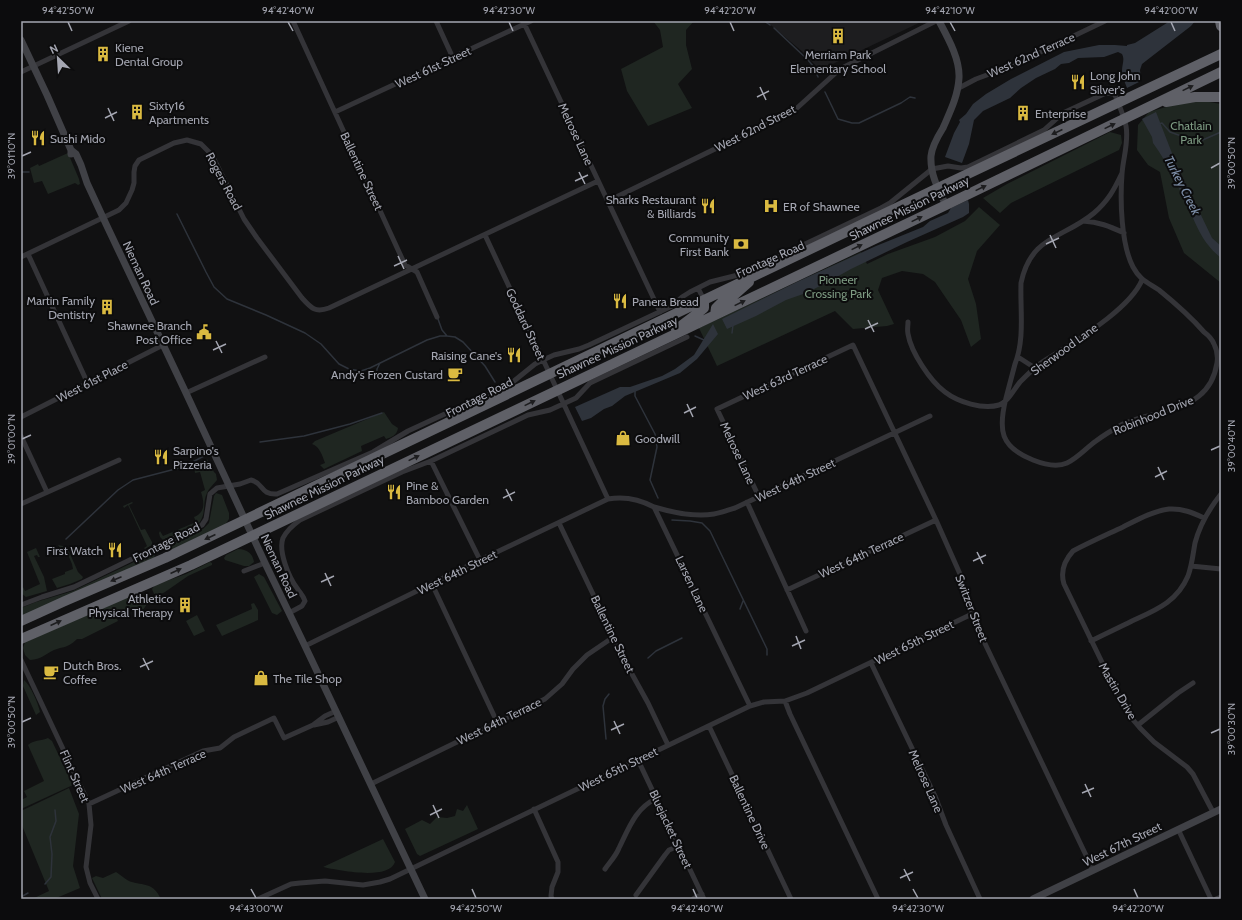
<svg xmlns="http://www.w3.org/2000/svg" width="1242" height="920" font-family="Cabin,sans-serif">
<rect width="100%" height="100%" fill="#111112"/>
<path fill="#1d1d1f" d="M766,21h157l-103,49 -17,-18z"/>
<path fill="#1f2621" d="M653,21h41l-8,9v15l6,24 -14,15 14,24 -44,18 -21,-35 -6,-22 42,-22 -3,-17z
M1204,101l17,3v179l-37,-30 -15,-35 -9,-46 -12,-7 -11,-15 1,-25 11,-13 27,-8z
M1110,132l11,3 1,8 -3,7 -108,53 -11,10 -17,-15 24,-14z
M68,153l11,26 1,5 -2,1 -3,-2 -27,11 -6,-13 -8,2 -4,-15 8,-4 1,2z
M979,207l21,18 -23,26 -9,28 8,25 5,35 -10,8 -10,-27 -26,-38 -12,-8 -21,-3 -20,7 -4,12 16,34 -7,2 -34,3 -18,-18 -118,55 -18,-38 162,-76 6,12 21,-10 47,-17 30,-16z
M384,412l8,12 6,4c-1,7 -6,9 -12,11l-2,-3 -23,10 1,5 -38,18 -4,-4 5,-2c-3,-8 -5,-16 -13,-19l3,-3z
M207,459l7,13 2,2 1,6c-3,4 -8,8 -10,13 -5,10 0,22 -9,31l-35,16 -3,-3 -1,-4 1,-2 3,5 33,-14 -2,-5c12,-5 10,-15 7,-25l4,-2 -5,-18 -5,1 -1,-6 3,-2 3,4z
M216,493l6,2 7,18v6l-4,6 -55,26 -3,-2v-3l36,-17 6,-6 5,-27z
M132,502l1,1 -4,2 12,25 4,-1 7,13v3l-7,4 -1,-1 3,-2 -19,-41 -4,3 -1,-2z
M58,545l9,2 11,25 5,5 -1,2 -12,5 -13,4 -5,-9 13,-5v-2l8,-3 -1,-5 -6,-14 -6,-2z
M36,548l4,9h-2l-1,-2 -3,1 10,21 3,14 -21,6 -4,-3 -1,-5 2,-2 2,4 15,-7 -13,-32z
M238,549c9,0 15,5 16,13l-5,4h-5l-19,-6 -1,-2 2,-3z
M153,553l2,2 -1,3 -133,59v-9l15,-6 37,-11z
M210,562l2,1v2l-24,11 -23,16 -6,3 -5,-1 -2,-5 3,-4 31,-11z
M259,574l5,3 18,34 -5,4 -5,-2 -18,-36z
M137,593l5,2 5,9 -4,6 -4,1 -3,-4 -20,10 2,4 -36,18h-5c-5,5 -10,8 -17,9 -2,1 -4,1 -6,2 -10,5 -12,9 -24,10l-5,-5 -2,-7 2,-6z
M254,603l4,7v10l-36,16 -6,-11 36,-16 -1,-5z
M197,615l8,16 -11,5 -8,-15z
M24,680c7,6 14,23 16,32l-4,3 -13,-29z
M48,738l4,3 21,44 -52,24v-9l6,-3 -3,-6 20,-10 -16,-36c5,-5 13,-4 20,-7z
M69,788l10,26 -6,52 7,22 -26,11h-22l17,-8 -28,-68v-12z
M467,805l11,24 -58,27 -3,-2 -12,-25 17,-9 8,4 7,-7 10,1 8,-2 2,-7 6,2z
M383,839l12,23c-6,19 -58,8 -72,5z
M116,872c5,3 11,9 16,10 15,4 21,1 29,17h-59l-10,-21 4,-2 7,2z"/>
<path fill="#2e333b" d="M1170,21h25l-4,5 -49,38 -2,6 1,11 -14,7c-2,-6 -5,-11 -5,-17 0,-7 3,-11 0,-17l-4,-2 -14,5 -26,1 -9,5 -8,1 -6,5 -19,9 -15,10 -11,10 -27,13 -9,9 -5,24 -7,19 -17,-6 9,-24 6,-11 -1,-2 7,-6 7,-10 13,-10 25,-15 53,-27 35,-7h16l12,1v-1l8,-2z
M1156,112l19,49 37,77 9,8v12c-18,-15 -23,-29 -32,-49 -11,-22 -21,-46 -36,-66l-1,-6 -10,-18z
M968,200l1,4v9l-6,4 -56,25 -56,27 -27,15 -18,9 -20,7 -30,16 -29,13 -5,-10 75,-37 79,-36 47,-19 7,-6 18,-8 3,-5z
M713,324l5,10 -21,25 -17,14 -55,23 -13,10 -8,3 -13,9 -9,3 -7,-14 45,-20h10l32,-11 13,-7 19,-14z"/>
<g fill="none" stroke-linecap="round" stroke-linejoin="round">
<path stroke="#2e333b" stroke-width="1.5" d="M764,21l6,4
M774,28l34,32 5,6 5,11
M825,92l13,27 14,4h7l42,-20 9,-6 5,1
M1159,124l3,-1 8,9 28,10 23,-10
M21,172h8
M177,214l29,58 8,15 13,12 39,16 39,18 16,11 18,20 10,5 12,2 9,-3 57,-28 13,-4h7l8,1 8,5 22,24 10,16
M438,319l4,11 5,6
M732,333l1,-8
M695,336l9,4
M377,379v-10l3,-6
M635,391v5l20,38 2,13 -7,33 8,18
M260,442l44,-6 46,-12 32,-11
M672,520l18,1 12,2 8,8 57,118v6
M66,539l52,-49 15,-10 50,-13 21,-11
M740,609l3,-8
M648,658l8,-7 26,-13
M606,739l-3,-33 2,-7 4,-5
M45,884l6,-7 1,-23 -2,-17 6,-16 -1,-11
M21,897l7,-4"/>
<path stroke="#343438" stroke-width="5" d="M293,21l112,244 12,7 20,45
M436,21l17,37
M523,21l137,291
M21,72l108,-51
M957,89l19,-10 35,-13 94,-45
M335,112l196,-91
M608,201l183,-89 6,-4 43,-39 96,-48
M1083,221c16,1 26,5 41,12
M485,235l123,264
M28,254l60,130
M21,257l98,-47 7,-7 6,-13 2,-7v-11l1,-6 4,-6 35,-17 13,-3 14,4 11,11 32,64 13,19 45,60c9,10 13,15 27,10l269,-127
M698,288l6,12
M908,322c0,4 -1,8 0,12 3,18 22,47 37,58 13,10 38,18 54,13 9,-3 15,-16 21,-23 5,-5 11,-11 17,-16 8,-7 18,-11 26,-17 24,-15 68,-43 79,-69
M1018,357l17,11
M186,393l79,-36
M21,417l142,-72
M21,436l26,56
M431,461l49,99
M759,497l-42,-88 136,-64 83,175 24,54 12,40 7,17 114,239
M747,502l59,129
M21,504l98,-44
M654,507c17,5 42,10 60,7 7,-1 14,-4 21,-6l195,-92
M1204,518c-11,-5 -22,-10 -35,-9 -16,2 -32,11 -46,18 -17,8 -33,15 -50,24 -9,10 -13,20 -9,33l50,103 15,28 11,13 14,14 33,25 6,7 20,38
M559,523l44,92 9,23 36,65 20,42
M1191,566l30,3
M244,571l21,-8
M432,584l65,138
M787,590l149,-70
M21,605l21,-8 32,-10 128,-62 4,-6 4,-25 7,-6 23,-4 11,-4c13,3 9,15 26,14l96,-42 35,-21 80,-37 26,-13 21,-17 8,-4 11,-5 25,-6 10,-4 83,-39 10,-9 8,-5 20,-10 32,-8 139,-66 9,-5 42,-34 16,-3 13,2 7,-1 76,-37 19,-17 43,-20 8,1 1,1c4,10 9,21 11,31 3,16 -3,32 -4,48 -2,26 -1,70 11,93 7,13 14,15 26,23 16,13 31,26 45,42 4,3 8,7 10,12 3,6 4,13 3,19 -2,13 -8,25 -18,33 -21,17 -52,17 -76,28 -9,5 -19,11 -27,17 -10,7 -18,17 -29,22 -11,5 -24,1 -34,-3 -33,-13 -35,-30 -27,-62 3,-11 6,-23 9,-34 10,-25 5,-55 6,-81 10,-48 42,-44 73,-70 14,-12 20,-23 28,-40
M289,613l13,-7 3,-5c-2,-6 -5,-8 -8,-13 -8,-10 -19,-37 -14,-50 4,-8 10,-13 17,-18l102,-48 29,-11 97,-46 22,-5 26,-12 14,-15 97,-46
M1091,641c14,-7 27,-13 41,-20 24,-11 45,-19 56,-45 4,-11 5,-22 7,-33 5,-19 14,-34 26,-49
M305,646l175,-86 128,-61c17,-3 31,0 46,8l96,199
M21,660l68,144 2,21 -5,42 4,16 8,16
M871,663l64,133 11,29 34,74
M785,701l5,13 88,185
M314,725l14,-3 11,-5
M1138,725l40,-32 15,-10
M709,726l82,173
M638,760l66,139
M371,784l174,-85 17,-15 11,-15 14,-14 25,-17
M89,804l114,-53 17,-3 14,-11 40,-19 10,20 29,-13 12,-9 11,-5
M534,809l24,53v10l-6,15 -1,9 1,3
M1178,829l33,70
M605,869c4,-6 11,-13 14,-21 9,-18 17,-41 37,-49
M636,895l29,-40 4,-5 10,-4
M258,899l33,-15 9,-1 25,-2 38,4 17,-3 10,-3 360,-173 14,-4 21,-1 22,-8 165,-79
M693,899l9,-5
M1216,899l5,-2"/>
<path stroke="#404146" stroke-width="7" d="M939,21c9,17 21,38 20,57 -1,18 -9,34 -16,50 -5,8 -11,18 -12,28 -1,18 7,33 15,49
M21,40l26,55 24,55v4
M71,150l5,4 5,11 6,18 19,41 80,169 79,170 40,83 120,253
M1033,899l188,-90"/>
<path stroke="#5f6067" stroke-width="10" d="M1220,21l1,5
M1166,102l29,-5h26
M715,315l1,-7 7,-7 9,-4 17,-15
M676,330c9,-8 19,-14 28,-22v-8
M21,621l44,-20 100,-43 773,-370 283,-134
M21,639l170,-74 755,-360 275,-133"/>
</g>
<defs><path id="oneway-solid" d="M-6-.8H1V-3.2L6.5 0L1 3.2V.8H-6Z"/></defs>
<g fill="#1d1d1f">
<use href="#oneway-solid" transform="translate(1188 88) rotate(-26)"/>
<use href="#oneway-solid" transform="translate(1110 126) rotate(-26)"/>
<use href="#oneway-solid" transform="translate(1057 132) rotate(155)"/>
<use href="#oneway-solid" transform="translate(981 188) rotate(-26)"/>
<use href="#oneway-solid" transform="translate(917 219) rotate(-26)"/>
<use href="#oneway-solid" transform="translate(857 247) rotate(-26)"/>
<use href="#oneway-solid" transform="translate(740 303) rotate(-26)"/>
<use href="#oneway-solid" transform="translate(530 403) rotate(-26)"/>
<use href="#oneway-solid" transform="translate(414 458) rotate(-26)"/>
<use href="#oneway-solid" transform="translate(210 537) rotate(155)"/>
<use href="#oneway-solid" transform="translate(176 571) rotate(-24)"/>
<use href="#oneway-solid" transform="translate(116 579) rotate(157)"/>
<use href="#oneway-solid" transform="translate(56 623) rotate(-24)"/>
</g>
<path fill="none" stroke="#a4a6b1" stroke-width="1.5" d="M68,22l4,9M288,22l5,9M509,22l4,9M730,22l4,9M950,22l5,9M1171,22l4,9M760,87l6,13M757,97l12,-6M108,108l6,13M105,118l12,-6M22,156l9,-4M1211,168l9,-5M579,172l6,12M575,181l13,-6M1050,235l6,13M1046,244l13,-6M398,256l6,13M394,266l13,-6M868,320l6,12M865,329l13,-6M216,341l6,12M213,350l13,-6M687,404l6,13M684,413l12,-6M22,439l9,-4M1211,450l9,-4M1158,467l6,13M1155,477l12,-6M506,489l6,12M503,498l12,-6M977,552l6,12M973,561l13,-6M325,573l6,13M321,582l13,-6M796,636l5,13M792,646l13,-6M143,658l6,12M140,667l13,-6M614,721l6,13M22,722l9,-4M611,730l13,-6M1211,733l9,-4M1085,784l6,13M1082,793l12,-5M433,805l6,13M430,815l12,-6M904,869l6,12M900,878l13,-6M251,889l5,9M472,889l4,9M693,889l4,9M913,889l5,9M1134,889l4,9"/>
<defs>
<g id="building-bare" transform="scale(1.2)"><path d="M-4-6H4V6H1V3H-1V6H-4ZM-2.5-4.3h1.7v1.8h-1.7ZM.8-4.3h1.7v1.8H.8ZM-2.5-1h1.7V.8h-1.7ZM.8-1h1.7V.8H.8Z" fill="#daba41" stroke="#0c0c0d" stroke-width="2.5" paint-order="stroke"/></g>
<g id="restaurant-bare" transform="scale(1.2)"><path d="M-5-6h1v4h1v-4h1v4h1v-4h1v5L-1.5 .5V6h-2V.5L-5-1ZM5-6V6H3V1.5H1.5Q1.5-4 5-6Z" fill="#daba41" stroke="#0c0c0d" stroke-width="2.5" paint-order="stroke"/></g>
<g id="hospital-bare" transform="scale(1.2)"><path d="M-5-5h3v3.5h4V-5h3V5h-3V1.5h-4V5h-3Z" fill="#daba41" stroke="#0c0c0d" stroke-width="2.5" paint-order="stroke"/></g>
<g id="bank-bare" transform="scale(1.2)"><path d="M-6-4H6V4H-6ZM0-2.3a2.3 2.3 0 1 0 0 4.6a2.3 2.3 0 1 0 0-4.6Z" fill="#daba41" stroke="#0c0c0d" stroke-width="2.5" paint-order="stroke"/></g>
<g id="civic-bare" transform="scale(1.2)"><path d="M-.6-6.5H3V-4.5H.6V-3L4-1V1h2V6H-6V1h2V-1L-.6-3ZM-1.2 2.5V6h2.4V2.5Z" fill="#daba41" stroke="#0c0c0d" stroke-width="2.5" paint-order="stroke"/></g>
<g id="cafe-bare" transform="scale(1.2)"><path d="M-5.5-4.5H6V0H3Q3 3.5 0 3.5H-2.5Q-5.5 3.5-5.5 0ZM3-3.2v2h1.7v-2ZM-6 4.5H4V6H-6Z" fill="#daba41" stroke="#0c0c0d" stroke-width="2.5" paint-order="stroke"/></g>
<g id="shop-bare" transform="scale(1.2)"><path d="M-5-2.5h2.3a2.7 3.5 0 0 1 5.4 0H5L5.5 6h-11ZM-1.5-2.5h3a1.5 2.3 0 0 0-3 0Z" fill="#daba41" stroke="#0c0c0d" stroke-width="2.5" paint-order="stroke"/></g>
</defs>
<g fill-rule="evenodd">
<use href="#building-bare" x="838" y="36"/>
<use href="#building-bare" x="103" y="54"/>
<use href="#restaurant-bare" x="1078" y="82"/>
<use href="#building-bare" x="137" y="112"/>
<use href="#building-bare" x="1023" y="113"/>
<use href="#restaurant-bare" x="38" y="138"/>
<use href="#restaurant-bare" x="708" y="206"/>
<use href="#hospital-bare" x="771" y="206"/>
<use href="#bank-bare" x="741" y="244"/>
<use href="#restaurant-bare" x="620" y="301"/>
<use href="#building-bare" x="107" y="307"/>
<use href="#civic-bare" x="204" y="332"/>
<use href="#restaurant-bare" x="514" y="355"/>
<use href="#cafe-bare" x="455" y="374"/>
<use href="#shop-bare" x="623" y="438"/>
<use href="#restaurant-bare" x="161" y="457"/>
<use href="#restaurant-bare" x="394" y="492"/>
<use href="#restaurant-bare" x="115" y="550"/>
<use href="#building-bare" x="185" y="605"/>
<use href="#cafe-bare" x="51" y="672"/>
<use href="#shop-bare" x="261" y="678"/>
</g>
<g text-anchor="middle" dominant-baseline="central" stroke-width="4" stroke-linejoin="round" paint-order="stroke">
<g font-size="12" fill="#a4a6b1" stroke="#0c0c0d" text-anchor="start">
<text x="115" y="47">Kiene<tspan x="115" dy="14">Dental Group</tspan></text>
<text x="838" y="54" text-anchor="middle">Merriam Park<tspan x="838" dy="14">Elementary School</tspan></text>
<text x="1090" y="75">Long John<tspan x="1090" dy="14">Silver's</tspan></text>
<text x="149" y="105">Sixty16<tspan x="149" dy="14">Apartments</tspan></text>
<text x="1035" y="113">Enterprise</text>
<text x="50" y="138">Sushi Mido</text>
<text x="696" y="199" text-anchor="end">Sharks Restaurant<tspan x="696" dy="14">&amp; Billiards</tspan></text>
<text x="783" y="206">ER of Shawnee</text>
<text x="729" y="237" text-anchor="end">Community<tspan x="729" dy="14">First Bank</tspan></text>
<text x="95" y="300" text-anchor="end">Martin Family<tspan x="95" dy="14">Dentistry</tspan></text>
<text x="632" y="301">Panera Bread</text>
<text x="192" y="325" text-anchor="end">Shawnee Branch<tspan x="192" dy="14">Post Office</tspan></text>
<text x="502" y="355" text-anchor="end">Raising Cane's</text>
<text x="443" y="374" text-anchor="end">Andy's Frozen Custard</text>
<text x="635" y="438">Goodwill</text>
<text x="173" y="450">Sarpino's<tspan x="173" dy="14">Pizzeria</tspan></text>
<text x="406" y="485">Pine &amp;<tspan x="406" dy="14">Bamboo Garden</tspan></text>
<text x="103" y="550" text-anchor="end">First Watch</text>
<text x="173" y="598" text-anchor="end">Athletico<tspan x="173" dy="14">Physical Therapy</tspan></text>
<text x="63" y="665">Dutch Bros.<tspan x="63" dy="14">Coffee</tspan></text>
<text x="273" y="678">The Tile Shop</text>
</g>
<g font-size="12" fill="#a4a6b1" stroke="#0c0c0d">
<text transform="translate(1031 55) rotate(-24)">West 62nd Terrace</text>
<text transform="translate(433 67) rotate(-25)">West 61st Street</text>
<text transform="translate(755 128) rotate(-27)">West 62nd Street</text>
<text transform="translate(576 134) rotate(65)">Melrose Lane</text>
<text transform="translate(362 171) rotate(65)">Ballentine Street</text>
<text transform="translate(224 181) rotate(62)">Rogers Road</text>
<text transform="translate(909 208) rotate(-26)">Shawnee Mission Parkway</text>
<text transform="translate(770 259) rotate(-24)">Frontage Road</text>
<text transform="translate(141 273) rotate(65)">Nieman Road</text>
<text transform="translate(526 324) rotate(65)">Goddard Street</text>
<text transform="translate(617 347) rotate(-25)">Shawnee Mission Parkway</text>
<text transform="translate(1064 349) rotate(-36)">Sherwood Lane</text>
<text transform="translate(785 377) rotate(-25)">West 63rd Terrace</text>
<text transform="translate(92 381) rotate(-27)">West 61st Place</text>
<text transform="translate(479 397) rotate(-27)">Frontage Road</text>
<text transform="translate(1153 415) rotate(-22)">Robinhood Drive</text>
<text transform="translate(738 453) rotate(65)">Melrose Lane</text>
<text transform="translate(795 480) rotate(-25)">West 64th Street</text>
<text transform="translate(324 487) rotate(-26)">Shawnee Mission Parkway</text>
<text transform="translate(166 542) rotate(-27)">Frontage Road</text>
<text transform="translate(861 555) rotate(-25)">West 64th Terrace</text>
<text transform="translate(279 566) rotate(65)">Nieman Road</text>
<text transform="translate(457 572) rotate(-26)">West 64th Street</text>
<text transform="translate(692 584) rotate(65)">Larsen Lane</text>
<text transform="translate(972 608) rotate(69)">Switzer Street</text>
<text transform="translate(613 634) rotate(64)">Ballentine Street</text>
<text transform="translate(914 642) rotate(-26)">West 65th Street</text>
<text transform="translate(1118 691) rotate(60)">Mastin Drive</text>
<text transform="translate(499 721) rotate(-26)">West 64th Terrace</text>
<text transform="translate(618 769) rotate(-26)">West 65th Street</text>
<text transform="translate(163 771) rotate(-24)">West 64th Terrace</text>
<text transform="translate(75 776) rotate(66)">Flint Street</text>
<text transform="translate(926 781) rotate(66)">Melrose Lane</text>
<text transform="translate(750 812) rotate(65)">Ballentine Drive</text>
<text transform="translate(671 829) rotate(65)">Bluejacket Street</text>
<text transform="translate(1122 844) rotate(-26)">West 67th Street</text>
</g>
<g font-size="12" fill="#7d9a82" stroke="#0c0c0d">
<text x="1191" y="125">Chatlain<tspan x="1191" dy="14">Park</tspan></text>
<text x="838" y="279">Pioneer<tspan x="838" dy="14">Crossing Park</tspan></text>
</g>
<g font-size="13" font-style="italic" fill="#7e8fa8" stroke="#0c0c0d">
<text transform="translate(1183 185) rotate(63)">Turkey Creek</text>
</g>
</g>
<rect width="1242" height="920" fill="none" stroke="#0c0c0d" stroke-width="44"/>
<g transform="translate(58 58) rotate(335)" stroke="#0c0c0d" stroke-width="3" paint-order="stroke">
<path d="M0-3L7 15L0 10L-7 15Z" fill="#a4a6b1"/>
<text y="-6" font-size="11" font-weight="bold" text-anchor="middle" fill="#a4a6b1">N</text>
</g>
<rect x="22" y="22" width="1198" height="876" fill="none" stroke="#a4a6b1" stroke-width="1.5"/>
<g font-size="10" text-anchor="middle" fill="#a4a6b1">
<text x="68" y="14">94°42'50"W</text>
<text x="288" y="14">94°42'40"W</text>
<text x="509" y="14">94°42'30"W</text>
<text x="730" y="14">94°42'20"W</text>
<text x="950" y="14">94°42'10"W</text>
<text x="1171" y="14">94°42'00"W</text>
<text transform="translate(11 156) rotate(-90)" y="4">39°01'10"N</text>
<text transform="translate(1231 163) rotate(-90)" y="4">39°00'50"N</text>
<text transform="translate(11 439) rotate(-90)" y="4">39°01'00"N</text>
<text transform="translate(1231 446) rotate(-90)" y="4">39°00'40"N</text>
<text transform="translate(11 722) rotate(-90)" y="4">39°00'50"N</text>
<text transform="translate(1231 729) rotate(-90)" y="4">39°00'30"N</text>
<text x="256" y="912">94°43'00"W</text>
<text x="476" y="912">94°42'50"W</text>
<text x="697" y="912">94°42'40"W</text>
<text x="918" y="912">94°42'30"W</text>
<text x="1138" y="912">94°42'20"W</text>
</g>
</svg>
